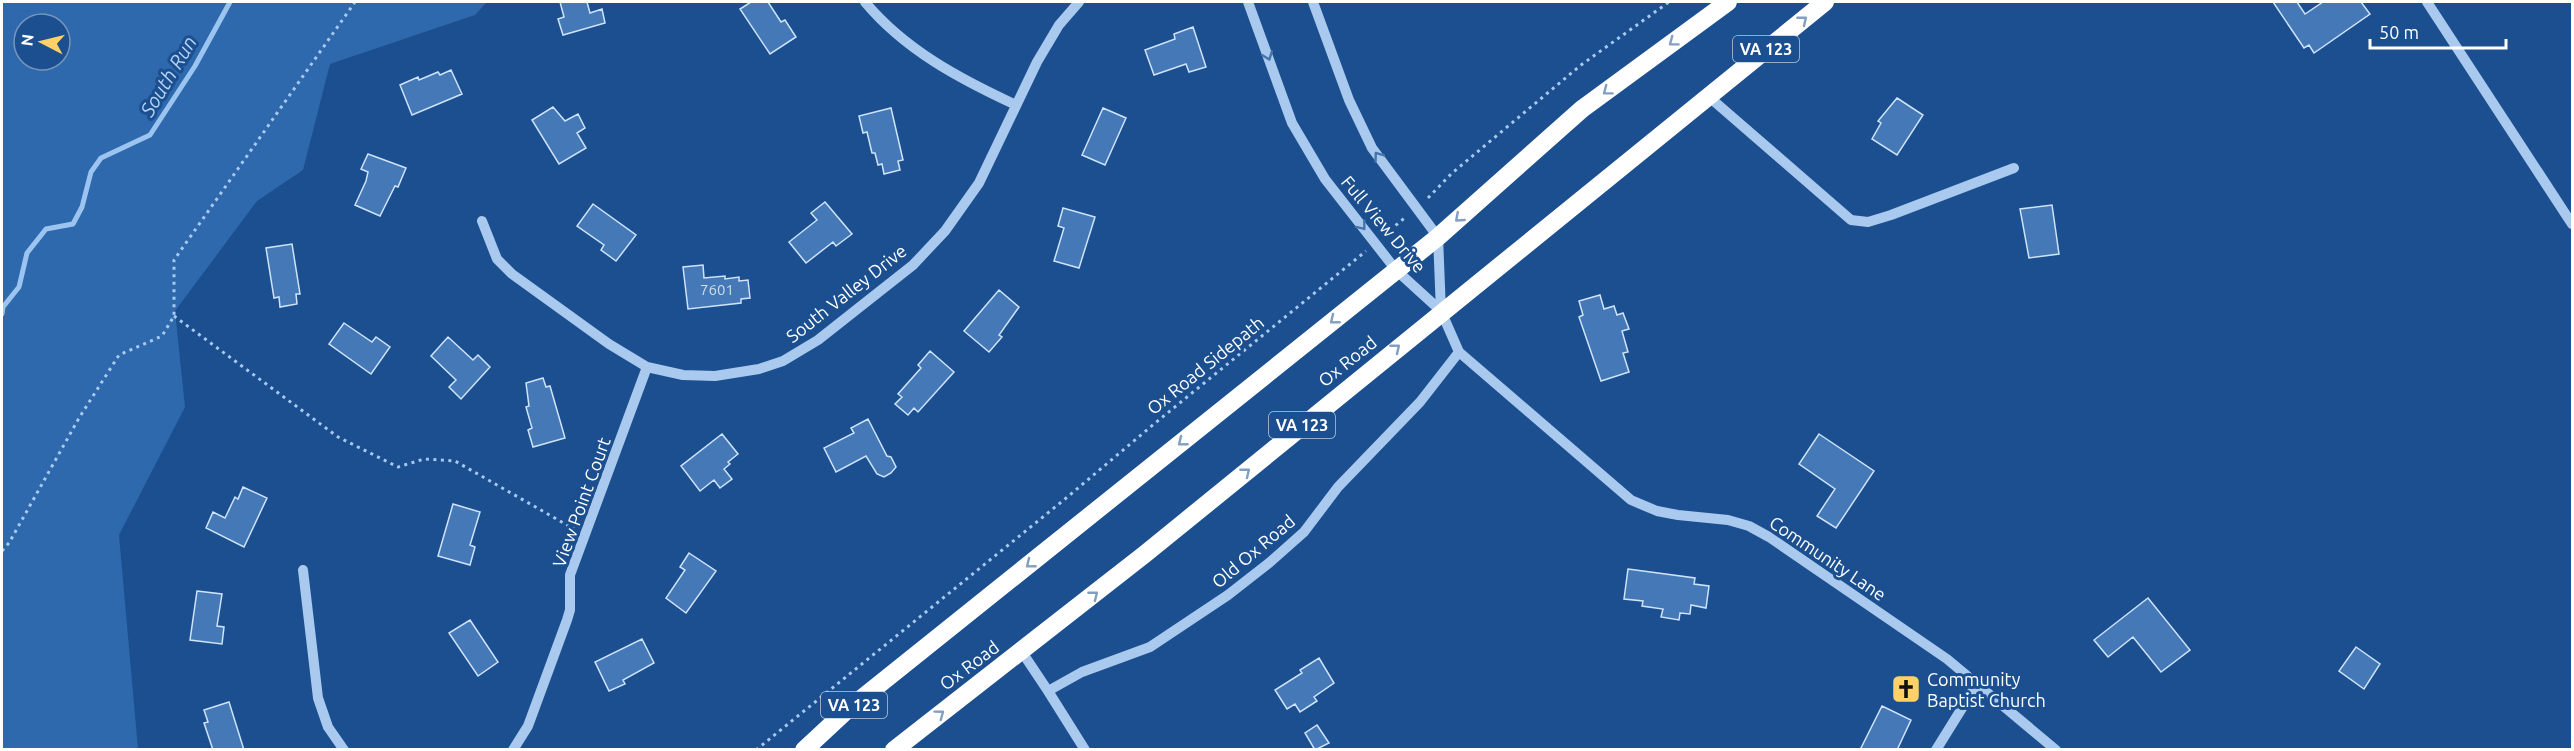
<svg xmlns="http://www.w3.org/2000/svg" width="2574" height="751" font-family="Ubuntu,sans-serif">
<rect width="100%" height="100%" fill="#1b4f8f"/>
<path fill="#2e69ad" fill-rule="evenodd" d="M2,2h485l-12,13 -145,49 -27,106 -46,31 -82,110 10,96 -66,128 19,214h-136zM24,24h36v36h-36z"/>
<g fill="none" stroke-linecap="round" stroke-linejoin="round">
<path stroke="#9cc4f0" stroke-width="5" d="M2,314l1,-7 16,-20 8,-34 19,-24 27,-5 9,-17 9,-35 10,-14 49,-23 45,-69 35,-64"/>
</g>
<path fill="#4478b7" stroke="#cfe3fa" stroke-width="1.5" d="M560,2h27l3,11 12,-4 3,14 -42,12 -5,-16 6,-2z
M751,2h17l13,20 4,-2 11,17 -26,17 -30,-45z
M2273,2h24l8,12 18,-12h38l9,12 -56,39 -5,-8 -5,3z
M1193,27l13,40 -17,5 -3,-8 -32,11 -9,-25 30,-11 -1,-5z
M451,70l11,24 -50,21 -12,-30 18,-8 1,3 19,-8 2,3z
M1897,98l26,17 -26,40 -25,-16 9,-16 -3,-2z
M553,107l12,14 13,-7 7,14 -8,5 9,15 -27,16 -27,-44z
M891,108l12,52 -5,1 2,9 -16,4 -2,-10 -4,1 -3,-12h-3l-5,-21 -4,1 -4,-17z
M1103,108l23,10 -21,47 -23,-10z
M368,154l38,14 -8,19 -3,-1 -15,30 -25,-11 11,-24 2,-9 -7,-3z
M825,202l27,32 -16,12 -3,-4 -27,21 -17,-21 28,-22 -6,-7z
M593,204l43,31 -20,26 -15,-11 3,-5 -27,-19z
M2052,205l7,49 -30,4 -9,-49z
M1063,208l32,9 -16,51 -25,-7 10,-33 -6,-2z
M292,244l8,50h-4l1,10 -17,3 -1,-10 -5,1 -8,-50z
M703,265l1,13 21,-2v3l14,-2v4l9,-1 2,18 -9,1v4l-53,6 -5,-42z
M999,290l20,17 -20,28 3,2 -13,15 -25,-21z
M1600,295l4,14 10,-3 3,9 6,-2 6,16 -7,2 6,21 -5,1 6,19 -28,9 -22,-64 4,-2 -4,-14z
M344,323l28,19 4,-5 14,10 -19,27 -42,-30z
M448,337l25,23 5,-5 12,12 -29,32 -12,-12 7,-7 -25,-24z
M930,351l24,21 -36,40 -4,-4 -6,7 -13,-11 7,-7 -4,-3 23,-26 -3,-3z
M543,378l3,9 4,-1 15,52 -32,9 -5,-17 4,-2 -6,-21 3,-1 -3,-23z
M868,419l19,37 4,1 5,10 -5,6 -7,4 -7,-3 -11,-18 -30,16 -12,-24 30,-15 -3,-5z
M722,434l16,20 -10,8 2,2 -6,5 8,10 -12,9 -6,-8 -14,11 -19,-25z
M1819,434l55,37 -38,57 -19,-12 18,-27 -36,-25z
M243,487l24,11 -23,49 -38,-19 7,-16 12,6 10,-21 3,2z
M453,504l27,8 -10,33 5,2 -5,18 -32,-9z
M689,553l27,18 -30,42 -20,-15 19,-28 -5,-3z
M1628,569l67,9 -1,6 15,2 -3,22 -15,-3 -1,9 -10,-1 -1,7 -18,-3 2,-8 -21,-3 1,-5 -19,-2z
M197,591l25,3 -5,32 7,1 -2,17 -32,-4z
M2148,598l42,52 -29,22 -28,-35 -25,20 -14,-17z
M470,620l28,42 -20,14 -29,-43z
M642,639l12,24 -31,17 2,4 -16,7 -14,-29z
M2356,647l24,17 -16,25 -25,-18z
M1319,658l15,25 -20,14 3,4 -17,11 -5,-8 -8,5 -12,-19 27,-17 -2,-3z
M229,702l15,48h-31l-9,-27 4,-1 -4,-12z
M1882,706l29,14 -14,30h-37z
M1317,725l12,18 -14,7 -10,-17z"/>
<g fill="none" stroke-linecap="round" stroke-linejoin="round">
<path stroke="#a9c9ee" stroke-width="3" stroke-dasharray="3 4.5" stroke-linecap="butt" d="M1428,198l23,-24 130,-109 88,-63
M1384,235l23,-19
M174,316l164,121 60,30 26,-8 31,2 119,68
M2,551l7,-8 70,-125 40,-63 43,-19 12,-20v-56l181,-258
M756,750l309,-251 89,-75 212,-173"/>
<path stroke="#a9c9ee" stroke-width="10" d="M865,2c40,48 95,77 151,103
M1248,2l44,121 33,56 71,91 45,41
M1313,2l36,98 23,48 66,89 3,74 18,41 172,148 26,11 21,4 50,5 21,6 20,11 178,122 109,91
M2427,2l145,222
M1708,96l143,124 17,2 23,-7 123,-47
M482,221l15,38 15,15 97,70 38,23 36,8 32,1 44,-7 24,-8 35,-21 95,-75 32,-34 34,-48 58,-121 22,-37 20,-23
M303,570l15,128 10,29 16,23
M1022,652l26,39 34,-19 68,-25 78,-52 41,-32 35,-31 34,-45 82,-85 39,-50
M1048,691l37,59
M513,750l15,-24 39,-106 3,-10v-35l77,-208
M1936,750l41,-66"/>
<path stroke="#fff" stroke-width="18" d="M804,750l42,-39 592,-474 144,-128 146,-107
M894,750l251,-196 680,-552"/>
</g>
<defs><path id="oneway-chevron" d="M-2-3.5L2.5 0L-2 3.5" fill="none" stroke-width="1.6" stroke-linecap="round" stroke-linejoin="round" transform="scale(1.5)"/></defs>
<g stroke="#829ec1">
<use href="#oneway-chevron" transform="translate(1803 20) rotate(-39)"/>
<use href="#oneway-chevron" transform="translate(1673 42) rotate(143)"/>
<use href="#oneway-chevron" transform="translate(1607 91) rotate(143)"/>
<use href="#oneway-chevron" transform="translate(1459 218) rotate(139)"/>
<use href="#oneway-chevron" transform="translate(1334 320) rotate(141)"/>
<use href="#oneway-chevron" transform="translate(1396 348) rotate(-39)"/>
<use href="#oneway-chevron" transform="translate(1182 442) rotate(141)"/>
<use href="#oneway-chevron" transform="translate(1246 472) rotate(-39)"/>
<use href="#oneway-chevron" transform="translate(1030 564) rotate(141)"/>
<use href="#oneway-chevron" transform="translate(1094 595) rotate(-38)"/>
<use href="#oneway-chevron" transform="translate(940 714) rotate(-37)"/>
</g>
<g stroke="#4674ac">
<use href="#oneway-chevron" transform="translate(1268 56) rotate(70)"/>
<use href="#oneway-chevron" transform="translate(1378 156) rotate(-126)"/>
<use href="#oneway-chevron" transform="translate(1362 226) rotate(52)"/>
</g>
<defs>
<g id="church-square" transform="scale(1.5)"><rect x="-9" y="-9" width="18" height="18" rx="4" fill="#ffd166" stroke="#1b4f8f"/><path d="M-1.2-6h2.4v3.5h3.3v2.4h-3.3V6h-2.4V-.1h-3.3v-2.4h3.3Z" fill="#111"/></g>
</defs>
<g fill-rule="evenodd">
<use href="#church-square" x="1906" y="689"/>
</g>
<g text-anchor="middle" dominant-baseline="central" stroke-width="6" stroke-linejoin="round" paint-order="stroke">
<g font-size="15" fill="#d0dded">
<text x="717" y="289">7601</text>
</g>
<g fill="#1b4f8f" stroke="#bbcadd" stroke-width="1.5">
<rect x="1733" y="36" width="66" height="26" rx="4.5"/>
<rect x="1269" y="412" width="66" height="26" rx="4.5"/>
<rect x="821" y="692" width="66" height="26" rx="4.5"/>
</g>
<g font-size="16" font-weight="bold" fill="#fff">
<text x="1766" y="49">VA 123</text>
<text x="1302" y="425">VA 123</text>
<text x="854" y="705">VA 123</text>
</g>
<g font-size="18" fill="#fff" stroke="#1b4f8f">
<text transform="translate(1384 224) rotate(50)">Full View Drive</text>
<text transform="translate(846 293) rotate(-38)">South Valley Drive</text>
<text transform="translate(1347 361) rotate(-39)">Ox Road</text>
<text transform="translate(1205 365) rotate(-39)">Ox Road Sidepath</text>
<text transform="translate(581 502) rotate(-70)">View Point Court</text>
<text transform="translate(1253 551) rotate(-40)">Old Ox Road</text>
<text transform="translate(1828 558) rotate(34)">Community Lane</text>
<text transform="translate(969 665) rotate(-37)">Ox Road</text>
</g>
<g font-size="18" fill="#fff" stroke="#1b4f8f" text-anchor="start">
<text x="1927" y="679">Community<tspan x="1927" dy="21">Baptist Church</tspan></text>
</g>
<g font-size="20" font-style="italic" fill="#b5d3f5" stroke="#1b4f8f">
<text transform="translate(168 76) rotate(-59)">South Run</text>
</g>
</g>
<rect width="2574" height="751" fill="none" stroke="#ffffff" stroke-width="6"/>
<g transform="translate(42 42) rotate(277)"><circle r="28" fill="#1b4f8f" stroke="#7695bc" stroke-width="1.5"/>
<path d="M0-4.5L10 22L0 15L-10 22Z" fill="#ffd166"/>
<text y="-9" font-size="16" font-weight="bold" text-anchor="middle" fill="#ffffff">N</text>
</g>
<path d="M2370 39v9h136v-9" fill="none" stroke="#ffffff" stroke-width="3"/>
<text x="2379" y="39" font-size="18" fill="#ffffff" stroke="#1b4f8f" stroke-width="4.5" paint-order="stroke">50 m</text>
</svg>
